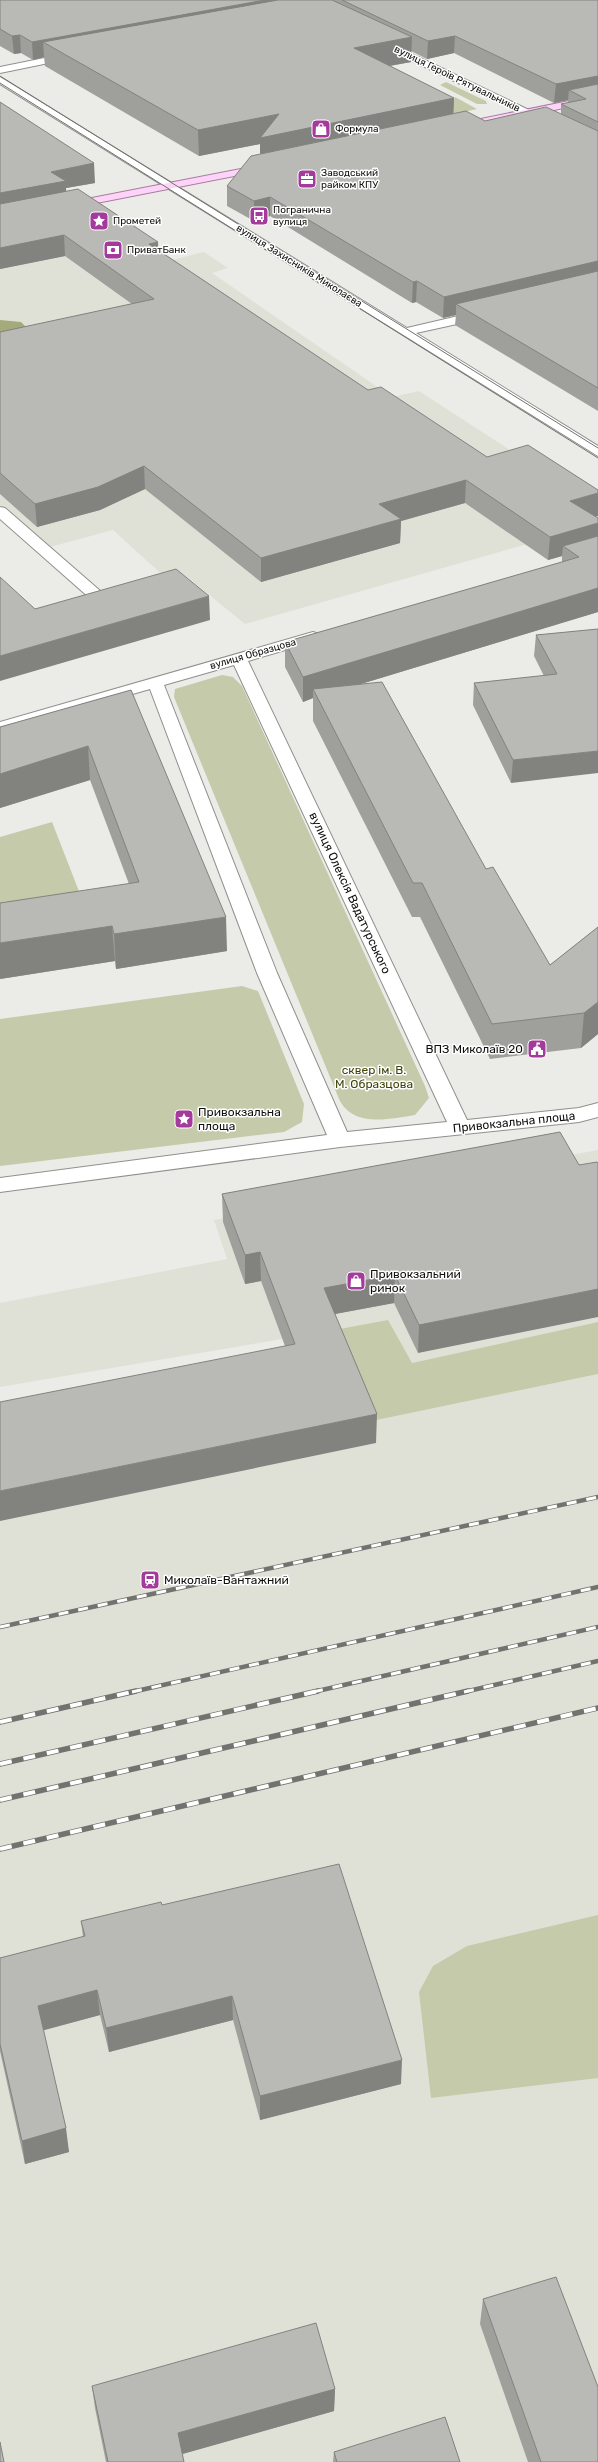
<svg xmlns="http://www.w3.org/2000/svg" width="598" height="2462" font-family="Rubik,sans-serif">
<rect width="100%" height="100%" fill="#ebece7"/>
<path fill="#e0e1d6" d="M0,246l159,17 45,-11 24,16 -16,5 180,124 27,-6 179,116v17l-353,100 -58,-47 -18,4 -56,-51 -67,18 -46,-43z
M598,1150v172l-186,41 -83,-32 -329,56v-84l227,-44 -13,-39z
M598,1374v1088h-598v-942l376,-77 -9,-21z"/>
<path fill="#c5caaa" d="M446,82l40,19 1,3h-10l-37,-19z
M455,97l22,12 -32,7z
M222,675l11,2 9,9 183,400 4,12 -14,17c-26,4 -62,13 -76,-16l-165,-402 1,-8z
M52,822l30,77 -82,13v-75z
M242,986l16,5 46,113 -2,18 -18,10 -284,34v-147z
M388,1320l24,43 186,-41v52l-231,48 -38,-91z
M598,1915v163l-167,20 -12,-106 14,-26 34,-20z"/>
<path fill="#a4aa7a" d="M0,320l21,2 6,6 -27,9z"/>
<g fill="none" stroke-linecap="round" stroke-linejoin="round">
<g stroke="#8f908c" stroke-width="2">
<path id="minor" d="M385,41l213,102v7l-217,-104 -1,-2z
M74,52l5,3 -1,2 -78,16v-6z
M0,77l407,251 77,-18 5,1 1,3 -1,3 -73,16 182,113v10l-598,-372z
M0,507l5,1 108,94 2,3 -2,3h-12l-101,-89z
M313,632l6,2 2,3 -2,3 -71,21 219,459 112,-12 19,-5v14l-19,5 -239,25 -340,45v-14l327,-43 -70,-162 -107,-284 -150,43v-10zM234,665l213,457 -100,10 -70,-159 -113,-288z"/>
</g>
<g stroke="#a87ca1" stroke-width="2">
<path id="major" d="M598,95v6l-142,29 -5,-3 5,-3z
M266,164l4,1v4l-204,40 -6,-3 6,-3z"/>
</g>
<use href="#minor" fill="#fff" fill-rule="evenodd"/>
<use href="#major" fill="#fdd4f7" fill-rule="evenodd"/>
<path stroke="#72726f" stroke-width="1" d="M0,76l598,372
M0,83l598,375"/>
<g stroke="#72726f" stroke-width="4.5">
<path id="rail-far1" d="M0,1627l598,-130
M132,1692l466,-105
M313,1692l285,-65
M464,1692l134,-31"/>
</g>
<g stroke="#72726f" stroke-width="5.5">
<path id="rail" d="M0,1722l136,-31
M0,1764l318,-73
M0,1800l468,-109
M0,1849l598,-141"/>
</g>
<use href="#rail-far1" stroke="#fff" stroke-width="3" stroke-dasharray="10" stroke-linecap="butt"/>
<use href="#rail" stroke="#fff" stroke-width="4" stroke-dasharray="12" stroke-linecap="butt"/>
</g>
<path fill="#9f9f9c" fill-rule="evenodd" d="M0,0h598v411l-143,-86 1,-10 -13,3 -27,-16 -4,1 -142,-87 -16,5 -27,-15v-20l33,-32v-10l-61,12 -154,-90 -1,-9 -11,3 -12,-7 -7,1 -14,-8zM411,51l16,8 27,-6 100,50 14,-3v3l-7,1v10l-76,7 -32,-7 1,-16 -64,-32 21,-4z
M0,102l95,81 -29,5v3l92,51v8l210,140 119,67 111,61v94l-237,72 125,185 64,96 48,-38v107l-17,14 -91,11 -70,-142h-8l-99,-196v-23l-10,4 -18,-35v-25l277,-80v-6l-14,4 -83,-57 -64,18 -1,22 -139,39 -116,-93 -45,21 -63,17 -37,-33v-162l132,-28 -67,-48 -65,13z
M598,629l-87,154 -38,-78 1,-22 70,-7 -10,-20 2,-21z
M131,690l96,261 -111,18 -1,-8 -115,18 129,-95 -39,-104 -90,28v-81z
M560,1132l-142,221 -24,-50 -59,11 41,129 -91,-97 -24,-65 -16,3 -22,-62 -1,-28z
M162,1905l239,179 -141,36 -27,-100 -124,32 -9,-37 -57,15 26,122 -44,12 -25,-113v-93l83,-21 -2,-16z
M483,2299l115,163h-70l-48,-138z
M92,2386l243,3 -1,22 -152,43 2,8h-78l-11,-54z
M334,2452l126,10h-127z"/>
<path fill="#82827f" d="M265,0h40l-262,42 1,15 -11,3 -1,-18z
M20,35l1,18 -7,1 -2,-18z
M455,36l-1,17 -27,6 1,-18z
M412,37l-1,25 -57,10v-24z
M598,76v18l-29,-4 -1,10 -14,3 2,-19z
M454,98l-1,26 -193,40v-20l-61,12 -1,-26 81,-16z
M94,163l1,20 -29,5 1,13 -67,12v-20l51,-21z
M270,197v19l-16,5v-20z
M64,235l1,21 -65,13v-21z
M158,242l1,21 -10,-19z
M598,261v20l-142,23v11l-13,3 1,-21z
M417,281l-1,21 -4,1 1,-21z
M144,466l1,23 -45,21 -63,17 -2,-23z
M466,480l-1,23 -64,18 -1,22 -139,39v-24l118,-54z
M598,493v23l-30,8 2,-23z
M598,523v23h-35l-1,10 -14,4 2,-23z
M598,588v24l-280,85 -5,-8v9l-10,4v-25z
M209,596l1,24 -210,61v-25z
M88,746l2,34 -90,28v-34z
M598,751v22l-87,10 2,-23z
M226,917l1,34 -111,18 -2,-35z
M112,926l3,35 -115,18v-36z
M598,1002v32l-17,14 3,-35z
M260,1252l1,29 -16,3v-29z
M395,1275l-1,28 -70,13v-28z
M598,1289v28l-180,36 1,-28z
M377,1414l-1,29 -376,78v-30z
M97,1990l3,25 -59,16 -3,-25z
M232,1996l1,24 -124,32 -3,-24z
M402,2060l-1,24 -141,36v-24z
M66,2128l3,24 -44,12 -3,-23z
M335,2389l-1,22 -155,44 -1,-22z"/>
<path fill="#b9b9b5" stroke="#82827f" d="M0,0h265l-233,42 -12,-7 -8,1 -12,-7z
M278,0h54l80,37 -58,11 100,50 -194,40 19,-24 -81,16 -155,-88z
M342,0h256v76l-42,8 -101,-48 -27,5z
M598,84v38l-37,-18 25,-5 -17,-9z
M0,102l94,61 -43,9 15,9 -66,12z
M546,107l52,24v130l-154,36 -27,-16 -4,1 -143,-85 -16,4 -27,-15 24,-30 215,-45 19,10z
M78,189l80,53 -9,2 219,146 13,-3 106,70 41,-12 70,45v3l-28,8 28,17v5l-48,14 -84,-57 -87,24 22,15 -140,39 -117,-92 -46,21 -63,17 -35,-31v-141l154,-33 -90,-64 -64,13v-44z
M598,271v117l-142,-84z
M598,536v52l-295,89 -18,-35 294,-85 -16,-11z
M176,569l33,27 -209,60v-79l35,32z
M598,629v122l-85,9 -39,-77 83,-9 -21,-39z
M382,682l104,187 7,-2 57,98 48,-38v75l-14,11 -92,11 -70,-141h-9l-100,-194z
M131,690l95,227 -112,17 -2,-8 -112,17v-40l139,-21 -51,-136 -88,28v-47z
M560,1132l19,33 18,-3 1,1v126l-179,36 -24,-50 -71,13 53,126 -377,77v-89l295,-58 -35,-92 -15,3 -23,-61z
M339,1864l63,196 -142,36 -28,-100 -126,32 -9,-38 -59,16 28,122 -44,13 -22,-97v-86l85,-22 -4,-15 80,-19 1,3z
M556,2277l42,110v75h-57l-58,-163z
M316,2323l19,66 -157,44 6,29h-76l-16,-76z
M445,2417l15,45h-123l-3,-10z
M0,2442l4,20h-4z"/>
<defs>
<g id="shop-square" transform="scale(1)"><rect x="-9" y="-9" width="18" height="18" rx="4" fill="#a43a9b" stroke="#fff"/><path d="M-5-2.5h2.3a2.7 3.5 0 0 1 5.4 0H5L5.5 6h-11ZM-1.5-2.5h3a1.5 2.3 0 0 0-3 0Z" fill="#fff"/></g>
<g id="office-square" transform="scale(1)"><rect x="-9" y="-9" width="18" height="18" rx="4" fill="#a43a9b" stroke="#fff"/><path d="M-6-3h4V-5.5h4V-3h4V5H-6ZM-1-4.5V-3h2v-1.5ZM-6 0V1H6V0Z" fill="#fff"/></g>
<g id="bus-square" transform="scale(1)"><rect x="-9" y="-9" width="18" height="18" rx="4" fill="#a43a9b" stroke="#fff"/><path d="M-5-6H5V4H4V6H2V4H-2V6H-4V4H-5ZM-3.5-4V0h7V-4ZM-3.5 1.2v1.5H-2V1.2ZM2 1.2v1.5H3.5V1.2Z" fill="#fff"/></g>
<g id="sight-square" transform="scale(1)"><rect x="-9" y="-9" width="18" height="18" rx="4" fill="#a43a9b" stroke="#fff"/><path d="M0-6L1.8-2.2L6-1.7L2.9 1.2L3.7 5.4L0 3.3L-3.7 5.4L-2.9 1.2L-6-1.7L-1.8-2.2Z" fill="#fff"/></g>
<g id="bank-square" transform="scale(1)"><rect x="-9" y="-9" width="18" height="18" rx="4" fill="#a43a9b" stroke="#fff"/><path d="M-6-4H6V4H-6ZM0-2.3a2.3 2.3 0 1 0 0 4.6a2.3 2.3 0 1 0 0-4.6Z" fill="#fff"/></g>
<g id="civic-square" transform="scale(1)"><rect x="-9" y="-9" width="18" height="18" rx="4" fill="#a43a9b" stroke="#fff"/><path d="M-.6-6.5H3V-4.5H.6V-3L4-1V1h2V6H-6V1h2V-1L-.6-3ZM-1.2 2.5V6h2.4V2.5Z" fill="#fff"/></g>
<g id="station-square" transform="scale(1)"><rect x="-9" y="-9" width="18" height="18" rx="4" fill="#a43a9b" stroke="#fff"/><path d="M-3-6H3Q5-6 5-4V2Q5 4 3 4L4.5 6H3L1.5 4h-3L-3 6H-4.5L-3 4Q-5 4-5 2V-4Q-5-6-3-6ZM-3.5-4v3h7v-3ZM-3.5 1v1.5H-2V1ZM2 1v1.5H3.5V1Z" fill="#fff"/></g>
</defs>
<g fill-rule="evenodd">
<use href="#shop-square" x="321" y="129"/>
<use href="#office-square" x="307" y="179"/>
<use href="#bus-square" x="259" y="216"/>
<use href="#sight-square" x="99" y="221"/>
<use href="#bank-square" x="113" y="250"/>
<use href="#civic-square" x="537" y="1049"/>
<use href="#sight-square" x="184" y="1119"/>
<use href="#shop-square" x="356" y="1281"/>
<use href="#station-square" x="150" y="1580"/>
</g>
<g text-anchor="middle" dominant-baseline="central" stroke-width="3" stroke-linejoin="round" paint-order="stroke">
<g font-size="10" fill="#0f0f0d" stroke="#fff">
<text transform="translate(457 79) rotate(26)">вулиця Героїв Рятувальників</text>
<text transform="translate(299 266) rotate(32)">вулиця Захисників Миколаєва</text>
<text transform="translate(253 654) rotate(-16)">вулиця Образцова</text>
</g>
<g font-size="10" fill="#0f0f0d" stroke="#fff" text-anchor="start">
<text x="335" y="129">Формула</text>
<text x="321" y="173">Заводський<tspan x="321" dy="12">райком КПУ</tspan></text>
<text x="273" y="210">Погранична<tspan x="273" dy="12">вулиця</tspan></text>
<text x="113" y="221">Прометей</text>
<text x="127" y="250">ПриватБанк</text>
</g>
<g font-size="12" fill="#0f0f0d" stroke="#fff">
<text transform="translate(350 893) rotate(65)">вулиця Олексія Вадатурського</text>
<text transform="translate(514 1122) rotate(-6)">Привокзальна площа</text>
</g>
<g font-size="12" fill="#0f0f0d" stroke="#fff" text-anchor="start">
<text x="523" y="1049" text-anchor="end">ВПЗ Миколаїв 20</text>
<text x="198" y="1112">Привокзальна<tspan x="198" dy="14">площа</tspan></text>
<text x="370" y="1274">Привокзальний<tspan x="370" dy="14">ринок</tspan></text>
<text x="164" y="1580">Миколаїв-Вантажний</text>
</g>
<g font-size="12" fill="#3f4308" stroke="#fff">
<text x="374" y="1070">сквер ім. В.<tspan x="374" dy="14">М. Образцова</tspan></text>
</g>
</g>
</svg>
